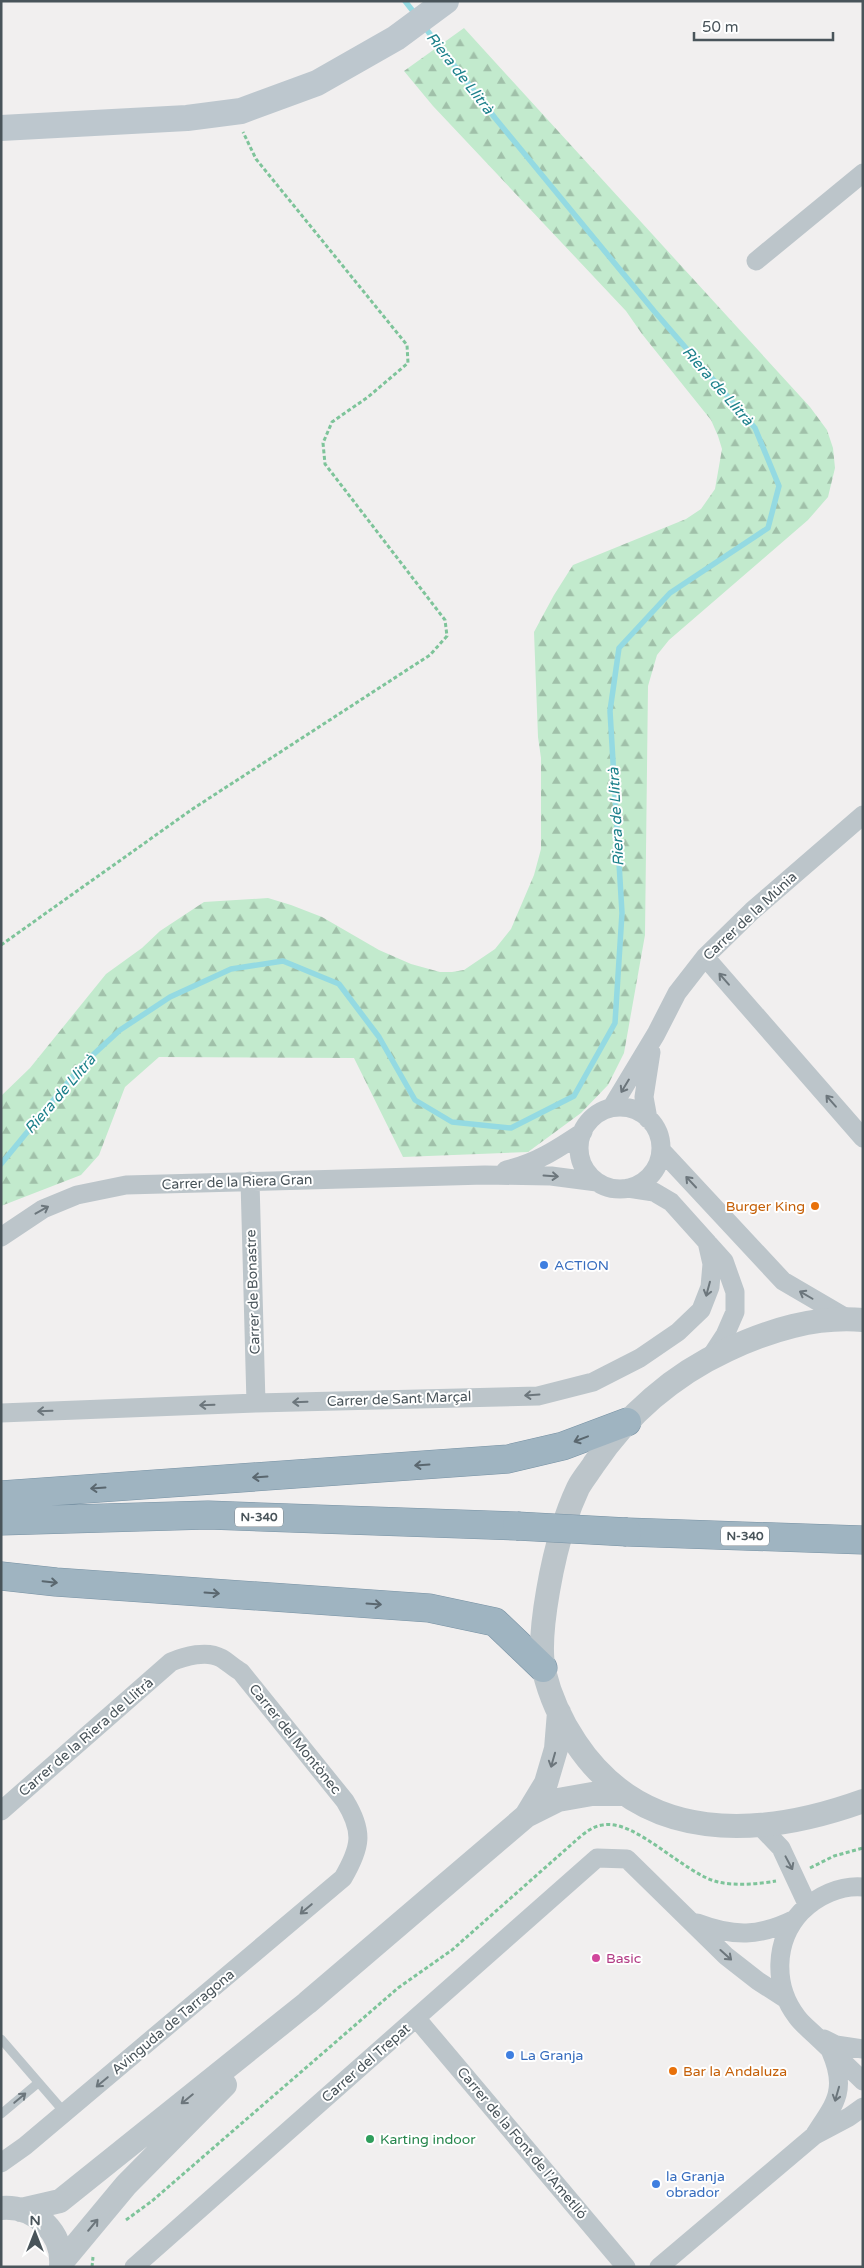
<svg xmlns="http://www.w3.org/2000/svg" width="864" height="2268" font-family="'Varela Round',sans-serif">
<defs>
<pattern id="forest-firs" width="22" height="20" patternUnits="userSpaceOnUse" patternTransform="scale(1.25)"><rect width="22" height="20" fill="#c2eacd"/><path d="M5 1l3.5 6h-7zM16 11l3.5 6h-7z" fill="#a0c0a9"/></pattern>
</defs>
<rect width="100%" height="100%" fill="#f1efef"/>
<path fill="url(#forest-firs)" d="M464,28l346,379 17,23 6,18 2,20 -7,29 -20,23 -139,120 -12,15 -9,31 -3,249 -21,118 -16,32 -27,28 -53,39 -125,5 -49,-99 -195,-1 -34,30 -26,68 -18,20 -80,31v-110l29,-28 76,-94 36,-26 18,-17 44,-29 64,-4 23,7 31,12 57,33 32,14 29,8h12l12,-2 31,-21 16,-20 23,-54 7,-26v-91l-3,-21 -4,-105 20,-37 19,-30 113,-46 15,-10 14,-20 7,-40 -4,-13 -7,-16 -69,-86 -16,-23 -193,-205 -29,-35z"/>
<g fill="none" stroke-linecap="round" stroke-linejoin="round">
<path stroke="#94dae2" stroke-width="5.5" d="M405,1l11,14
M1,1164l82,-100 37,-34 50,-33 61,-28 52,-8 56,23 40,53 36,63 37,22 59,6 63,-32 41,-73 7,-110 -12,-202 9,-63 51,-55 98,-65 11,-42 -24,-58 -101,-117 -159,-193 -72,-93"/>
<g stroke="#7892a4" stroke-width="29">
<path id="trunk" d="M1,1495l507,-36 55,-13 64,-24
M1,1521l207,-6 309,11
M627,1532l236,8
M1,1576l55,6 373,26 66,14 48,46"/>
</g>
<path stroke="#7ec49a" stroke-width="3" stroke-dasharray="4 2.5" stroke-linecap="butt" d="M1,945l193,-137 236,-153 17,-19 -2,-16 -120,-156 -2,-21 9,-21 36,-25 40,-34 -1,-18 -151,-186 -13,-27
M810,1868l24,-12 29,-8
M126,2220l26,-19 246,-213 54,-38 121,-107c8,-7 17,-16 29,-18 33,-7 82,49 116,57 17,4 41,2 58,-1
M92,2267l1,-10"/>
<path stroke="#bcc5ca" stroke-width="9" d="M1,2039l64,74
M1,2114l37,-31"/>
<path stroke="#bcc5ca" stroke-width="19" d="M756,261l107,-88
M705,957l158,181
M612,1107l44,-73 21,-41 28,-36 47,-46 111,-96
M579 1148a41 41 0 1 1 82 0a41 41 0 1 1-82 0Z
M648,1119l-4,-22 7,-45
M661,1150l122,131 65,38
M506,1170c29,-6 53,-22 77,-38
M250,1181l6,222
M628,1188l26,4 17,10 53,59 11,31v20l-10,23 -15,23
M1,1237l42,-28 34,-14 49,-10 359,-10 66,1 46,6
M1,1413l255,-10 282,-7 55,-14 47,-24 38,-26 23,-22 9,-23 2,-23 -5,-22
M1,1811l170,-149c14,-6 36,-12 50,-4 7,4 13,10 20,14l104,129c19,31 16,46 -2,77l-318,268 -24,17
M760,1826l21,22 27,58
M863,1887c-23,-2 -46,9 -62,25 -27,29 -28,74 -4,105 5,7 13,13 19,19 16,15 31,30 47,45
M697,1923c37,14 62,14 98,-4
M417,2019l209,248
M824,2039l12,6 27,4
M815,2134c21,-31 32,-45 16,-82
M134,2267l463,-409 30,1 99,97 32,25 28,18
M659,2267l156,-132 34,-18 14,-10"/>
<path stroke="#bcc5ca" stroke-width="24" d="M863,1320c-48,-4 -93,10 -136,30 -54,25 -100,65 -133,114 -5,8 -12,16 -16,24 -15,32 -24,68 -30,103 -4,23 -9,57 -4,80 6,25 18,51 32,72 68,102 184,95 287,58
M526,1816l20,-33 10,-34 3,-37
M1,2208c34,-3 63,25 60,59
M21,2210l39,-9 247,-198 219,-187 32,-16 34,-6h31
M62,2262l64,-77 99,-100"/>
<path stroke="#bdc7ce" stroke-width="26" d="M1,128l186,-10 54,-7 76,-28 79,-45 50,-37"/>
<use href="#trunk" stroke="#9fb4c1" stroke-width="28"/>
<g stroke="#7892a4" stroke-width="29" stroke-linecap="butt">
<path id="trunk-bridge" d="M517,1526l110,6"/>
</g>
<use href="#trunk-bridge" stroke="#9fb4c1" stroke-width="28"/>
</g>
<defs><path id="oneway-shaft" d="M-6 0H5M1.5-3L5.5 0L1.5 3" fill="none" stroke-width="1.6" stroke-linecap="round" stroke-linejoin="round" transform="scale(1.25)"/></defs>
<g stroke="#6c767c">
<use href="#oneway-shaft" transform="translate(724 979) rotate(-131)"/>
<use href="#oneway-shaft" transform="translate(625 1086) rotate(121)"/>
<use href="#oneway-shaft" transform="translate(831 1101) rotate(-131)"/>
<use href="#oneway-shaft" transform="translate(551 1176) rotate(4)"/>
<use href="#oneway-shaft" transform="translate(691 1182) rotate(-133)"/>
<use href="#oneway-shaft" transform="translate(42 1210) rotate(-29)"/>
<use href="#oneway-shaft" transform="translate(708 1289) rotate(105)"/>
<use href="#oneway-shaft" transform="translate(806 1295) rotate(-150)"/>
<use href="#oneway-shaft" transform="translate(532 1395) rotate(176)"/>
<use href="#oneway-shaft" transform="translate(300 1402) rotate(178)"/>
<use href="#oneway-shaft" transform="translate(207 1405) rotate(178)"/>
<use href="#oneway-shaft" transform="translate(45 1411) rotate(178)"/>
<use href="#oneway-shaft" transform="translate(553 1760) rotate(106)"/>
<use href="#oneway-shaft" transform="translate(789 1863) rotate(62)"/>
<use href="#oneway-shaft" transform="translate(306 1909) rotate(140)"/>
<use href="#oneway-shaft" transform="translate(726 1955) rotate(42)"/>
<use href="#oneway-shaft" transform="translate(102 2082) rotate(140)"/>
<use href="#oneway-shaft" transform="translate(837 2094) rotate(106)"/>
<use href="#oneway-shaft" transform="translate(20 2098) rotate(-40)"/>
<use href="#oneway-shaft" transform="translate(187 2099) rotate(141)"/>
<use href="#oneway-shaft" transform="translate(93 2225) rotate(-50)"/>
</g>
<g stroke="#5a676f">
<use href="#oneway-shaft" transform="translate(581 1439) rotate(159)"/>
<use href="#oneway-shaft" transform="translate(422 1465) rotate(176)"/>
<use href="#oneway-shaft" transform="translate(260 1477) rotate(176)"/>
<use href="#oneway-shaft" transform="translate(98 1488) rotate(176)"/>
<use href="#oneway-shaft" transform="translate(50 1582) rotate(6)"/>
<use href="#oneway-shaft" transform="translate(212 1593) rotate(4)"/>
<use href="#oneway-shaft" transform="translate(374 1604) rotate(4)"/>
</g>
<g fill="#e8710a" stroke="#fff" stroke-width="2">
<circle cx="815" cy="1206" r="5"/>
<circle cx="673" cy="2071" r="5"/>
</g>
<g fill="#3f7fe0" stroke="#fff" stroke-width="2">
<circle cx="544" cy="1265" r="5"/>
<circle cx="510" cy="2055" r="5"/>
<circle cx="656" cy="2184" r="5"/>
</g>
<circle fill="#d1479c" stroke="#fff" stroke-width="2" cx="596" cy="1958" r="5"/>
<circle fill="#2e9e5b" stroke="#fff" stroke-width="2" cx="370" cy="2139" r="5"/>
<g text-anchor="middle" dominant-baseline="central" stroke-width="4" stroke-linejoin="round" paint-order="stroke">
<g fill="#fff" stroke="#80878c" stroke-width="1">
<rect x="235" y="1507.5" width="48" height="19" rx="4"/>
<rect x="721" y="1526.5" width="48" height="19" rx="4"/>
</g>
<g font-size="12" font-weight="bold" fill="#49545a">
<text x="259" y="1517">N-340</text>
<text x="745" y="1536">N-340</text>
</g>
<g font-size="14" fill="#49545a" stroke="#fff">
<text transform="translate(750 916) rotate(-43)">Carrer de la Múnia</text>
<text transform="translate(237 1182) rotate(-2)">Carrer de la Riera Gran</text>
<text transform="translate(253 1292) rotate(-92)">Carrer de Bonastre</text>
<text transform="translate(399 1399) rotate(-2)">Carrer de Sant Marçal</text>
<text transform="translate(86 1737) rotate(-41)">Carrer de la Riera de Llitrà</text>
<text transform="translate(295 1739) rotate(51)">Carrer del Montònec</text>
<text transform="translate(173 2022) rotate(-40)">Avinguda de Tarragona</text>
<text transform="translate(366 2063) rotate(-41)">Carrer del Trepat</text>
<text transform="translate(522 2143) rotate(50)">Carrer de la Font de l'Ametlló</text>
</g>
<g font-size="14" fill="#c56008" stroke="#fff" text-anchor="end">
<text x="805" y="1206">Burger King</text>
<text x="683" y="2071" text-anchor="start">Bar la Andaluza</text>
</g>
<g font-size="14" fill="#366cbe" stroke="#fff" text-anchor="start">
<text x="554" y="1265">ACTION</text>
<text x="520" y="2055">La Granja</text>
<text x="666" y="2176">la Granja<tspan x="666" dy="16">obrador</tspan></text>
</g>
<g font-size="14" fill="#b23c85" stroke="#fff" text-anchor="start">
<text x="606" y="1958">Basic</text>
</g>
<g font-size="14" fill="#27864d" stroke="#fff" text-anchor="start">
<text x="380" y="2139">Karting indoor</text>
</g>
<g font-size="15" font-style="italic" fill="#1c818b" stroke="#fff">
<text transform="translate(460 73) rotate(52)">Riera de Llitrà</text>
<text transform="translate(718 386) rotate(49)">Riera de Llitrà</text>
<text transform="translate(616 817) rotate(-93)">Riera de Llitrà</text>
<text transform="translate(60 1094) rotate(-49)">Riera de Llitrà</text>
</g>
</g>
<rect width="864" height="2268" fill="none" stroke="#49545a" stroke-width="5"/>
<g transform="translate(35 2233)" stroke="#ffffff" stroke-width="4" paint-order="stroke">
<path d="M0-4L9 19L0 12L-9 19Z" fill="#49545a"/>
<text y="-8" font-size="14" font-weight="bold" text-anchor="middle" fill="#49545a">N</text>
</g>
<path d="M694 32v8h139v-8" fill="none" stroke="#49545a" stroke-width="2.5"/>
<text x="702" y="32" font-size="15" fill="#49545a" stroke="#ffffff" stroke-width="4" paint-order="stroke">50 m</text>
</svg>
